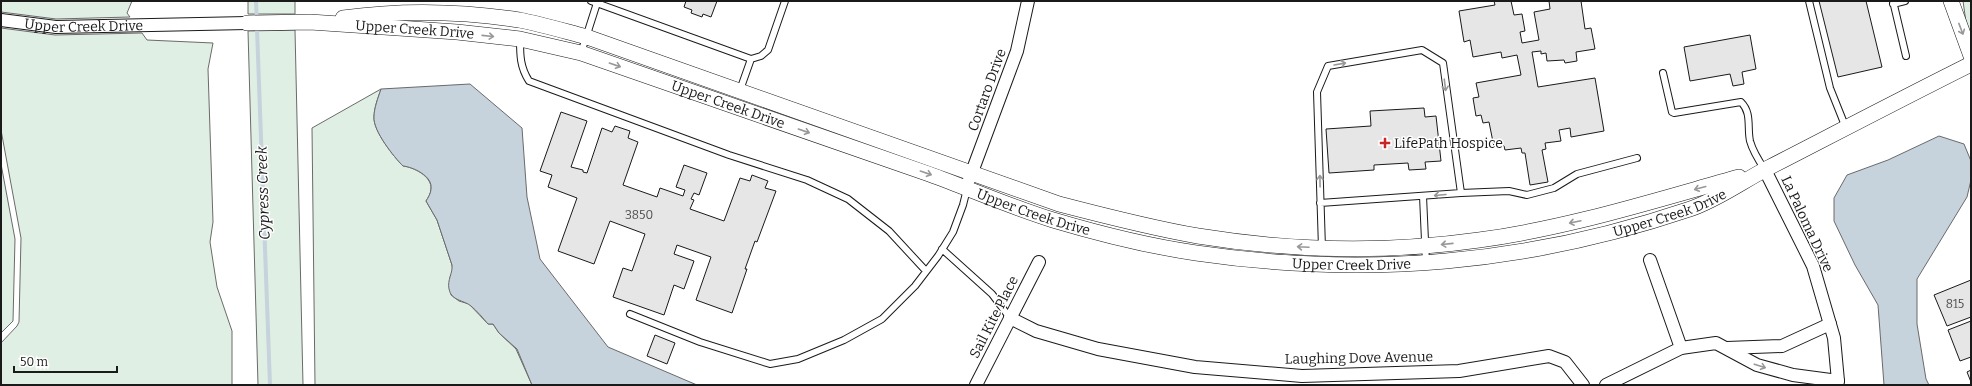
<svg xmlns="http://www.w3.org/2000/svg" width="1972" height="386" font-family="Bitter,serif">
<rect width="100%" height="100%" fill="#fff"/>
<path fill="#e0efe3" stroke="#6a6a6a" d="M1,1h131l-5,12 3,4 -74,2 -55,-7z
M248,1h47v13h-47z
M1963,1h8v34l-5,-13z
M1,28l54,7 87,-2 5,7 66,3 -5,26 5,153 -3,20 7,45 15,44v54h-231v-42l16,-17 2,-4 2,-84 -20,-108z
M295,30l8,355h-45l-10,-354z
M381,89c-3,9 -7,19 -7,28 -1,14 20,40 29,49 10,1 29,10 28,23 0,4 -3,9 -5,12l11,19 15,45 1,6 -3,6 1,18 8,6 10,3 19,20h5l6,9 17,16 16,36h-217l-3,-257z
M1,164l14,75 -2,82 -12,12z"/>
<path fill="#c6d2dc" stroke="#6a6a6a" d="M470,84l52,44 5,69 13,62 68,88 89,38h-165l-15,-36 -18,-16 -6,-9h-5c-5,-6 -11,-13 -17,-18 -7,-6 -20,-5 -22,-17 -2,-9 4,-16 3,-24l-15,-45 -11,-19c2,-3 5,-8 5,-12 2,-13 -18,-22 -28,-23 -9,-9 -30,-35 -29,-49 0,-9 4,-19 7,-28z
M1939,136l25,8 7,17v19l-4,17 -50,82v45l9,55 3,6h-45l-6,-80 -23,-40 -21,-44v-23l13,-23 41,-15z"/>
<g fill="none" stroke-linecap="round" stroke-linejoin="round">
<path stroke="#c6d2dc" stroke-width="4" d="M256,1l14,384"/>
</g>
<path fill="#e6e6e6" stroke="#1a1a1a" d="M686,1h31l-6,16 -8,-3 -1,3 -11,-4 1,-3 -8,-3z
M1494,1h17l3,14 8,-1 3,17 -5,1 2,11 17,-3 -5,-28 16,-3 -1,-8h32l4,28 6,-1 4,21 -19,3 1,9 -12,2 -1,-3 -17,1 -1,-8 -5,1v-3l-9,1 6,35 57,-9 9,53 -33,6 -1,-9 -11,2 2,11 -16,2 1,6 -4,1 6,32 -18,3 -5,-32h-3l-1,-5 -16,2 -1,-4 -10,1 -5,-25 -6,1 -2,-8 -5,1 -3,-18 6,-1 -3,-14 45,-8 -4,-20 -15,3 -1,-6 -28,5 -3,-17 -6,2 -5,-31 36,-6z
M1819,1h47l16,66 -44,10z
M1750,35l6,34 -14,3 2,12 -11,2 -3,-12 -40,7 -6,-34z
M1424,108l1,9 11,-1 5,45 -16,1 1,7 -17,1 -1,-7 -34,2v5l-45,3 -3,-44 45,-3 -1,-15z
M561,112l26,9 -16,46 12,3v2l4,1 15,-45 10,4 3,-6 15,5 -2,7 10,4 -15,43 34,12 3,-9 23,8 2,-6 -9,-3 8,-22 23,8 -8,22 -5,-2 -3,6 3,1 -4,9 34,12 16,-43 10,3 2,-6 16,6 -3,7 11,3 -19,51 -2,-1 -10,28h2l-15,44 -36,-13 15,-43 -34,-12 -3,9 20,7 -10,28 -10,-4 -10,30 -51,-18 10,-29 9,3 13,-37 -35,-13 -16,43 -36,-13 19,-53 -29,-11 4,-12 -12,-4z
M1971,280v37l-24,9 -13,-31z
M1971,321v36l-11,4 -12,-31z
M655,335l20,8 -8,21 -20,-8z
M1971,370v12l-4,-10z"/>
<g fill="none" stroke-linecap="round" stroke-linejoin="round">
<g stroke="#1a1a1a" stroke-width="8">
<path id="service" d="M591,1l160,58 -11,31
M1809,1l21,87 16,40
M1893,1l13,55
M1893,4l12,-3
M520,39c0,16 0,28 9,42l200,74 78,25 41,19 41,32 37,40
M581,53l16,-50
M751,59l10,-3 7,-6 17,-49
M1663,73l9,39 2,1 67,-11c11,11 6,25 9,39 3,11 9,20 15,29
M1461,193l48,-2 18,4 27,-7 23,-14 60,-16
M1423,196l3,67
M1320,203l141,-10 -18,-130 -21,-13 -94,16 -11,26 5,156
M942,249l50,45 18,24
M630,314l70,28 70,22 28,-5 46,-19 38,-21 33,-33 23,-30 15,-24 10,-27 4,-16"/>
</g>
<g stroke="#1a1a1a" stroke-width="14">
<g id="minor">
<path id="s1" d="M1,20l55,7 191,-4"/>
<path d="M1765,170l48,96 21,72 4,43 -2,4"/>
<path d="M969,180l48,-129 11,-50"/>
<path d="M1650,260l31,88"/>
<path d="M1010,318l26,13 62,18 97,18 107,9 157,-5 90,-15 16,6 18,23"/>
<path d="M1727,348l55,-2 48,-22"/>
<path d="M976,385l63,-123"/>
<path d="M1606,385l75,-37 35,-5 41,22 36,10 45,6"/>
</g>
</g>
<g stroke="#1a1a1a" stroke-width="16">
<g id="tertiary">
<path d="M1951,1l20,55"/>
<path d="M343,18c57,-8 118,-7 176,2 22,4 45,11 68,17l472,167c46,12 92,24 139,32 92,15 188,17 281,4 89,-12 174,-39 260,-63"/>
<path id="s2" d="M247,23l63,-1 147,10 63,7 61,14c116,40 232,81 348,121 41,15 82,33 124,46 47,14 95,26 143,33 171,25 331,11 494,-44 27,-9 53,-28 78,-41 68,-35 135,-70 203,-104"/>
</g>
</g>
<use href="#service" stroke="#fff" stroke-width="6"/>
<use href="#minor" stroke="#fff" stroke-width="12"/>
<use href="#tertiary" stroke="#fff" stroke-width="15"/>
</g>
<defs><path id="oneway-shaft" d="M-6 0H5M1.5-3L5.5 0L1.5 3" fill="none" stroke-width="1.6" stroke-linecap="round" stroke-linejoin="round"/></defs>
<g stroke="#989898">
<use href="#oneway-shaft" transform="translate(1961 29) rotate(69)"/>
<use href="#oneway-shaft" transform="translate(488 36) rotate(6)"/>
<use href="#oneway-shaft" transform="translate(1340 64) rotate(-10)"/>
<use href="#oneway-shaft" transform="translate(615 65) rotate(19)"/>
<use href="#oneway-shaft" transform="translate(1445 85) rotate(83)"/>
<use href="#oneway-shaft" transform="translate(804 131) rotate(19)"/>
<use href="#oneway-shaft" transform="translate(926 173) rotate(19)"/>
<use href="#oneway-shaft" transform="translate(1320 181) rotate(-91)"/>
<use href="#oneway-shaft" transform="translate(1700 188) rotate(165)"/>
<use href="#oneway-shaft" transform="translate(1440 195) rotate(175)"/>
<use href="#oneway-shaft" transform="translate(1575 222) rotate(168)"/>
<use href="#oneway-shaft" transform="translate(1447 244) rotate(174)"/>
<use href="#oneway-shaft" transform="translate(1303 247) rotate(-177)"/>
<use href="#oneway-shaft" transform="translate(1760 366) rotate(18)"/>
</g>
<path fill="#c62828" stroke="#fff" stroke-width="1.5" d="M1383 137h4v4h4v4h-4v4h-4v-4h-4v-4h4z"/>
<g text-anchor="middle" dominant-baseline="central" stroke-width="3" stroke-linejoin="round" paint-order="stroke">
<g font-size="12" fill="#4d4d4d">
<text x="639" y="215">3850</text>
<text x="1955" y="304">815</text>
</g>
<g font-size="14" fill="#1a1a1a" stroke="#fff">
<text stroke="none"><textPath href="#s1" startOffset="83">Upper Creek Drive</textPath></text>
<text stroke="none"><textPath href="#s2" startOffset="168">Upper Creek Drive</textPath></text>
<text transform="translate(987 90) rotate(-70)">Cortaro Drive</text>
<text stroke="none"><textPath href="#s2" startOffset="492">Upper Creek Drive</textPath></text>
<text stroke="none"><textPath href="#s2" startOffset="816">Upper Creek Drive</textPath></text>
<text stroke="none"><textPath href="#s2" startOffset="1464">Upper Creek Drive</textPath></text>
<text transform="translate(1807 224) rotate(65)">La Paloma Drive</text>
<text stroke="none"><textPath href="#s2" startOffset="1140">Upper Creek Drive</textPath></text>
<text transform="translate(994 317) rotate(-63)">Sail Kite Place</text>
<text transform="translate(1359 358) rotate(-1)">Laughing Dove Avenue</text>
</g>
<g font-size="14" fill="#1a1a1a" stroke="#fff" text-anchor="start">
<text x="1394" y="143">LifePath Hospice</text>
</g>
<g font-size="15" font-style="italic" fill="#1a1a1a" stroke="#fff">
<text transform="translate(263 193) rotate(-92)">Cypress Creek</text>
</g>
</g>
<rect width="1972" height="386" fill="none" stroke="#1a1a1a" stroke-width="4"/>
<path d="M14 366v6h103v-6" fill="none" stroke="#1a1a1a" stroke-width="2"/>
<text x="20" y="366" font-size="12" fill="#1a1a1a" stroke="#ffffff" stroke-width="3" paint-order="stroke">50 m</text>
</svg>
